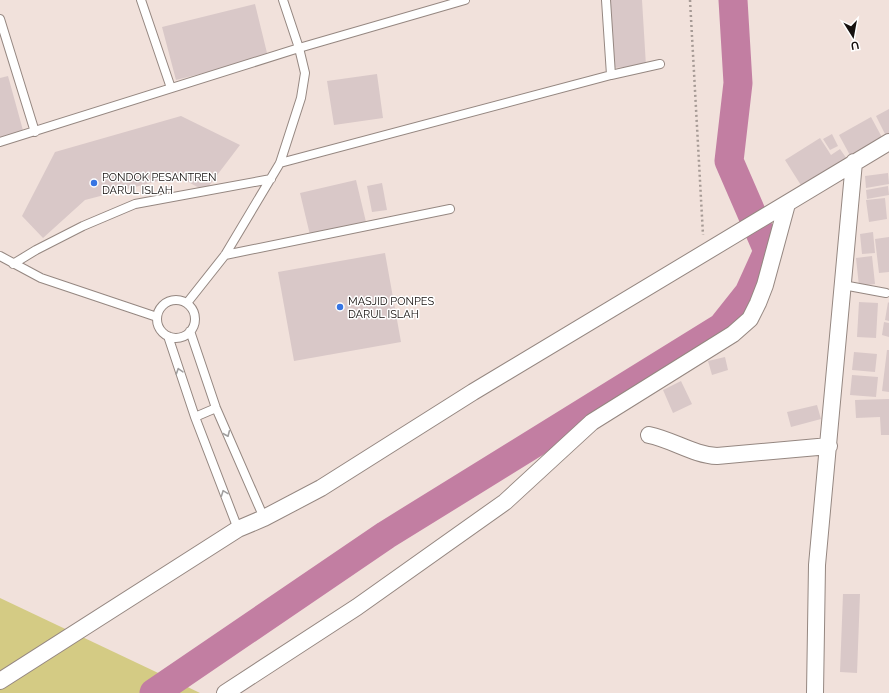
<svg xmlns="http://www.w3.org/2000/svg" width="889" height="693" font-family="Raleway,sans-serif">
<rect width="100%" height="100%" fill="#f1e1db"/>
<path fill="#d4cb84" d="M0,598l173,82 27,13h-200z"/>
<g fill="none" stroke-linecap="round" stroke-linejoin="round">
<path stroke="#c27ea2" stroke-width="29" d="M154,693l232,-158 336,-208 27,-34 19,-42 -39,-90 9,-78 -5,-83"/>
</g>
<path fill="#d9c8c8" d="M607,0h35l4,66 -34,2z
M255,4l13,53 -92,23 -14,-53z
M377,74l6,44 -49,7 -7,-44z
M8,76l16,58 -24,6v-62z
M889,109v26l-3,1 -10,-20z
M181,116l59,29 -35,46 -28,-15 -92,24 -42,38 -21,-22 33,-64z
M871,117l13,24 -32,18 -13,-24z
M832,134l6,12 -8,4 -7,-11z
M820,138l11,17 9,-6 9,13 -45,28 -19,-30z
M888,173l1,11 -23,4 -1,-12z
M356,180l10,42 -56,13 -10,-42z
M382,183l5,27 -15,2 -5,-26z
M888,186l1,9 -22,4 -1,-9z
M885,198l2,21 -18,3 -3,-22z
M873,232l2,21 -13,1 -2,-20z
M889,237v35l-10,1 -4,-34z
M385,253l16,89 -107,19 -16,-89z
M872,256l3,28 -16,2 -3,-28z
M859,302l19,1 -2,35 -19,-1z
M888,302l1,1v18l-4,-1z
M884,322l5,1v14l-7,-2z
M887,350h2v42l-7,-1z
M854,352l23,2 -2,18 -23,-2z
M725,357l3,13 -16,5 -4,-14z
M852,375l26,2 -2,20 -26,-2z
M681,381l11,23 -19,9 -10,-23z
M889,399v36h-8l-1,-18 -24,1 -1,-18z
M817,405l4,14 -30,8 -4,-15z
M843,594h17l-3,79 -17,-1z"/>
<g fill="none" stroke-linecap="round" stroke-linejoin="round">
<g stroke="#958781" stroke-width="10">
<path id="service" d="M141,0l30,88
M606,0l5,75
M0,19l35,113
M0,142l299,-94 166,-48
M280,163l331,-88 49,-11
M225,255l225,-46
M0,256l41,22 116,39
M13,264l23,-14 47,-24 52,-22 136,-25
M843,285l43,8
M157 319a19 19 0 1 1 38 0a19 19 0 1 1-38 0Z
M187,303l38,-48 55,-92 21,-65 4,-25 -6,-25 -16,-48
M190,331l26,77 48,110
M168,336l27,81 43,112
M195,417l21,-9"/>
</g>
<g stroke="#958781" stroke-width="18">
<path id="minor" d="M649,435c24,5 45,20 68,21l112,-10
M0,681l238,-152 26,-11 57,-30 152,-96 416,-250
M225,693l132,-86 148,-105 87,-80 141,-88 17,-15 8,-16 7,-18 22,-81
M815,693l2,-128 37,-403"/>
</g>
<path stroke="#a69a95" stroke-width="2.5" stroke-dasharray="2 3" stroke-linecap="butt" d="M690,0l13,235"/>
<use href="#service" stroke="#fff" stroke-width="8"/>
<use href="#minor" stroke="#fff" stroke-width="16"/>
</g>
<defs><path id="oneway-chevron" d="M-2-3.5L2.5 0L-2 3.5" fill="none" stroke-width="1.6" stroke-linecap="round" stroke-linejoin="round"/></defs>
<g stroke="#a19f9f">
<use href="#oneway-chevron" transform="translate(179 371) rotate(-108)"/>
<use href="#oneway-chevron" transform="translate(227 434) rotate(67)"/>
<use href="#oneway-chevron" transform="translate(224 493) rotate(-111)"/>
</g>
<g fill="#3775e3" stroke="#fff" stroke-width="1.5">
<circle cx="94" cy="183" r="4"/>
<circle cx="340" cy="307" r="4"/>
</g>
<g text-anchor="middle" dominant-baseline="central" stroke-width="3" stroke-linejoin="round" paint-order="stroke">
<g font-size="11" fill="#15100e" stroke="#fff" text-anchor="start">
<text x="102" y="177">PONDOK PESANTREN<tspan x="102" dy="13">DARUL ISLAH</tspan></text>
<text x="348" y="301">MASJID PONPES<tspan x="348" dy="13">DARUL ISLAH</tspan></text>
</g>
</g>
<g transform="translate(853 36) rotate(169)" stroke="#ffffff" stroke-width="3" paint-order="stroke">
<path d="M0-3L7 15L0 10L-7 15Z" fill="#15100e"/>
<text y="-6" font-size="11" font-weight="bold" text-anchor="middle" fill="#15100e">U</text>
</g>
</svg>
